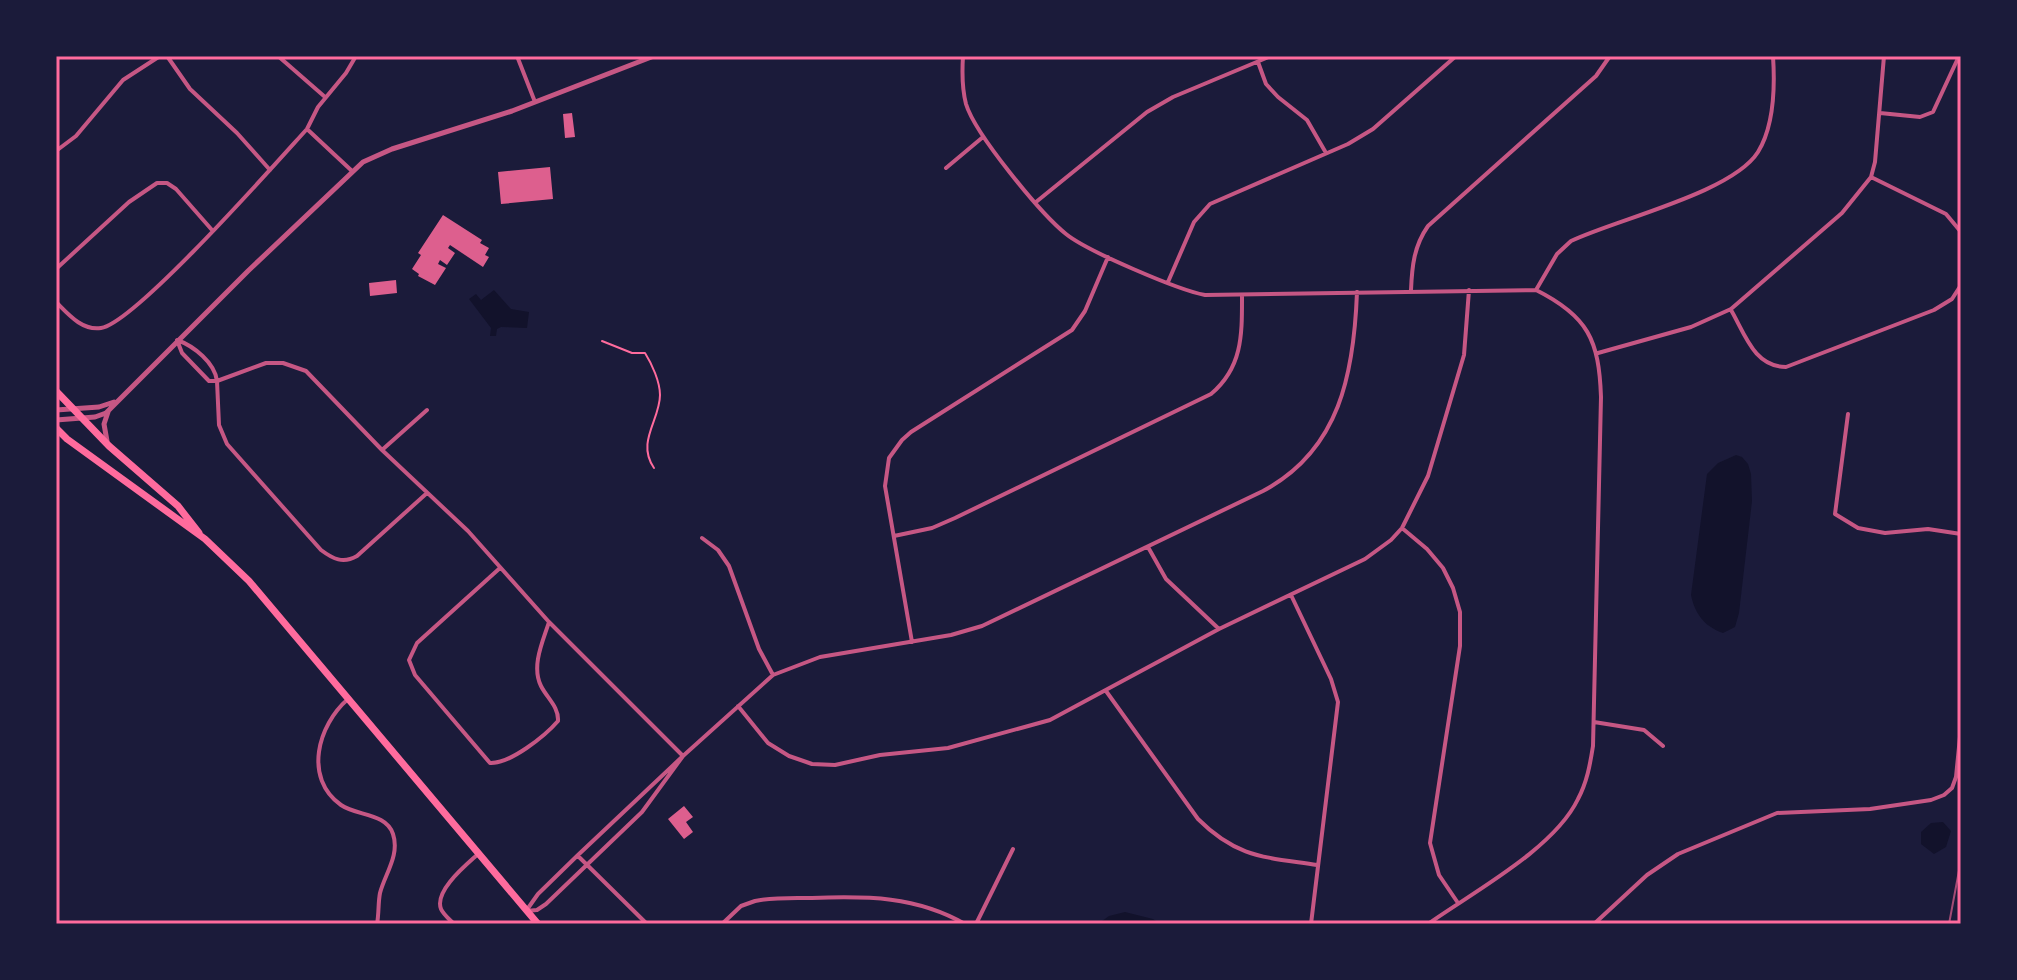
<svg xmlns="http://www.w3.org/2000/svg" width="2017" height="980" font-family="'Sofia Sans Condensed',sans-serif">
<rect width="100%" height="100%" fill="#1b1b3a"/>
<path fill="#12122b" d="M494,290l17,19 18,3 -2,16 -26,-1 -4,2 -1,7h-6l1,-8 -22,-29 7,-5 5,6z
M1736,455l6,2 6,7 3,10 1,27 -13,112 -4,14 -12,6c-19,-7 -28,-19 -32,-38l16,-121 11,-11z
M1943,822l8,9 -5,16 -12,7 -13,-10v-12l10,-9z
M1125,912l28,7 8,5h-63l11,-8z"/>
<path fill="#dd5f8e" d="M572,113l3,24 -10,1 -2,-24z
M550,167l3,32 -52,5 -3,-32z
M443,215l39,25 -2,3 9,5 -4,7 4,2 -6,10 -33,-22 -2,3 7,5 -8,12 -7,-5 -2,4 8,4 -11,17 -17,-9 1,-2 -7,-5 9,-14 -3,-2z
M396,280l1,13 -27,3 -1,-13z
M684,806l9,11 -7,5 7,10 -9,7 -16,-20z"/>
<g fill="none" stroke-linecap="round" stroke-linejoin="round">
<path stroke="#ff6b9d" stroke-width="2" d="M602,341l30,12h13c7,11 15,29 15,42 0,25 -24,47 -6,73"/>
<path stroke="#c65784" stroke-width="4" d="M167,56l23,33 47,44 33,37
M278,56l47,41
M517,56l18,46
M963,56c-1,16 -1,33 3,48 9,30 75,110 100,130 21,17 112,56 139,61l331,-5c52,26 63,50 65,107l-8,349c-3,19 -6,36 -15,53 -24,50 -105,93 -150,125
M1258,62l8,22 12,13 29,23 19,33
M1880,113l40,4 13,-5 26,-56
M307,129l45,42
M56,151l20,-15 47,-56 37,-24
M946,168l37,-31
M1871,177l75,37 15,18
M1036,202l111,-90 26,-15 98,-41
M56,269l73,-67 28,-19h10l9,6 36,41
M1168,282l26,-60 16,-18 138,-60 25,-15 83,-73
M1411,290c1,-24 3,-44 17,-64l168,-150 14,-20
M1536,290l21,-36 14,-13c46,-22 161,-48 187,-89 16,-26 17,-66 15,-96
M56,302c12,12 26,29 45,26 34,-5 175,-165 206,-199l11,-22 28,-34 10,-17
M1731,310c14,24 23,57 55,57l148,-57 18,-11 9,-14
M177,340c17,6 38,23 40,41h-8l-27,-28z
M1598,353l93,-26 40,-18 111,-96 29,-36 4,-15 9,-106
M1848,414l-13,100 23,14 27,5 43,-4 33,5
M382,450l45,-40
M427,493l-70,63c-14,8 -24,3 -36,-6l-94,-106 -8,-19 -2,-44 49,-18h17l23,8 76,79 86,81 81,91 134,134
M1402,528l25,21 16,19 10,20 7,24v34l-30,197 9,32 19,28
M894,536l38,-8 23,-10 256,-124c32,-27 31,-60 31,-99
M702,538l16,12 11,16 30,83 14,26
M1148,547l18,32 53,50
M500,568l-83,75 -8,17 6,15 75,88c20,1 55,-27 68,-42 1,-14 -11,-23 -17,-35 -10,-20 2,-45 8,-64
M1291,595l40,84 7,23 -27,222
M912,642l-27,-156 4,-28 13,-18 9,-8 161,-102 13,-19 23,-54
M1106,691l92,128c39,39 67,38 119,46
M348,699c-30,26 -45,79 -7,106 16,11 45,8 52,29 7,21 -8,40 -13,59 -2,10 -1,21 -3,31
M738,706l30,37 21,13 23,8 23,1 45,-10 68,-7 102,-28 169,-91 146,-70 26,-19 11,-12 26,-52 36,-121 5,-65
M1594,722l50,8 19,16
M683,756l-41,56 -96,92 -9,6 -11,1 12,-17 40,-39 105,-99 90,-81 47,-18 131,-22 31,-9 281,-135c77,-41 91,-118 94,-199
M578,856l69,68
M454,924c-4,-4 -11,-10 -13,-15 -7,-18 25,-44 36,-54
M722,924l19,-18 14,-5c19,-4 38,-3 57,-3 55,-2 104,-2 153,26
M976,924l37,-75
M1594,924l53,-49 31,-21 99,-41 93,-4 61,-9 13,-5 8,-7 4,-11 5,-50"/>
<path stroke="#c65784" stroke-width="5" d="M56,410l43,-3 15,-5
M56,420l39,-3 11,-4 142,-142 115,-109 29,-13 120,-38 142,-55
M107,441l-3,-17 4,-12"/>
<path stroke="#ff6b9d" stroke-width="7" d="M56,391l53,55 69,60 21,27
M56,428l11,11 138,100 44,42 289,343"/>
<path stroke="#a44b75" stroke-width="2" d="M1949,924l12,-64"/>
</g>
<rect width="2017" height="980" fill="none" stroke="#1b1b3a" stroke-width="116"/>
<rect x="58" y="58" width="1901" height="864" fill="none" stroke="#ff6b9d" stroke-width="3"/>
</svg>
